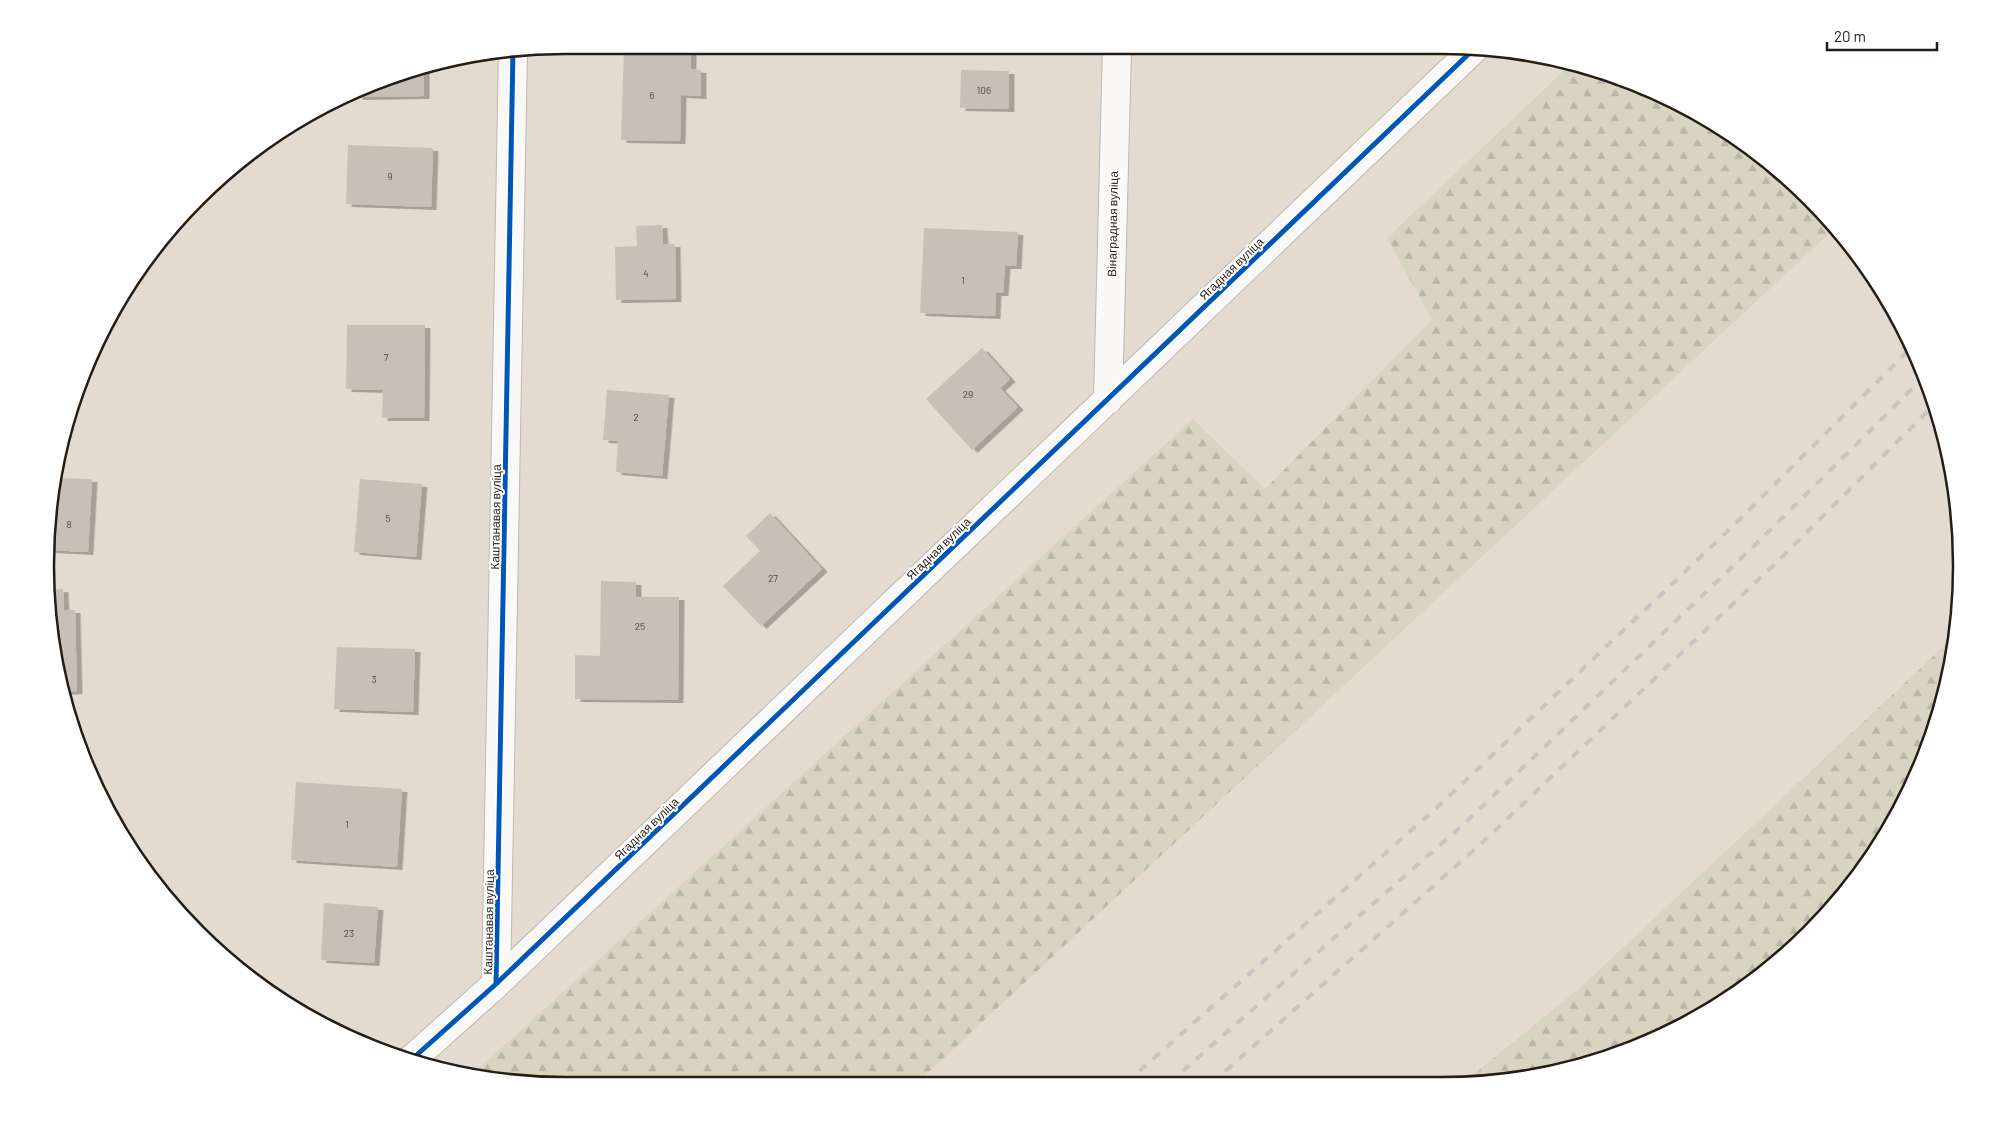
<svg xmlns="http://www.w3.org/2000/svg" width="2007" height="1131" font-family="Barlow,sans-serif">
<defs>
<pattern id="forest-firs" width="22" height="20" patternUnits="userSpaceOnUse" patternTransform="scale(1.25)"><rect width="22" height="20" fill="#d7d4c2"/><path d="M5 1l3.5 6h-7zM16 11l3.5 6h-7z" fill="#b8b6a6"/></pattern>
<filter id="shadow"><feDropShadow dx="5.5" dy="3" stdDeviation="0" flood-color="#0004"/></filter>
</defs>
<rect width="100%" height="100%" fill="#e5dacf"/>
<path fill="url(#forest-firs)" d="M1570,65l39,8 93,42 83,59 50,54 -916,853 -6,3 -381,1 -58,-12 719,-654 72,70 167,-169 -45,-82z
M1958,633l-24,100 -42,93 -82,107 -80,65 -121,60 -100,24h-45l116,-94z"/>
<path fill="#c8bfb6" filter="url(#shadow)" d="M1233,47h28v2h-28z
M624,49h67v20l10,1v26l-20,-1 -1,46 -59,-1z
M424,67v29l-67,1v-7l41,-17z
M961,70l48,1v38l-49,-1z
M348,145l85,3 -2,59 -85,-3z
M662,225l1,19h12l1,55 -60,1 -1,-53 22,-1 -1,-20z
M924,228l94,4 -2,34h-11l-2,27h-7l-1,23 -75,-3z
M347,325h78l-1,93h-42l1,-28 -37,-1z
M982,348l28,31 -10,9 18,19 -46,43 -46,-51z
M607,390l62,5 -7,81 -46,-4 2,-31 -15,-1z
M53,478l39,1 -4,73 -40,-2 1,-52z
M360,479l62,5 -6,73 -62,-5z
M770,513l52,56 -61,57 -38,-40 37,-35 -14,-15z
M601,581l35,1v15h43l-1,103 -103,-1v-44l25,1z
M63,589l1,21h11l2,81 -14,1 -8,-25 -9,-77z
M337,647l78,2 -2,63 -79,-3z
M296,782l106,7 -5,78 -106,-7z
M324,903l54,4 -4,56 -53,-3z"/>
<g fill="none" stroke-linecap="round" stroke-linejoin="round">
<g stroke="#c0b7af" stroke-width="30">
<path id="street" d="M1108,400l9,-353
M496,984l17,-935
M410,1061l86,-77 981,-938"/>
</g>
<use href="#street" stroke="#fbf9f8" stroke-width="28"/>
<path stroke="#c7c4c1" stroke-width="4" stroke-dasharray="9 9" stroke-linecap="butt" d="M1126,1083l316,-280 291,-277 180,-180
M1169,1083l295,-259 290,-278 170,-169
M1212,1083l272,-242 294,-280 156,-156"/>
<g stroke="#fff" stroke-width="8">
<path id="cycleway" d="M496,984l17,-935
M410,1061l86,-77 981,-938"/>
</g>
<use href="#cycleway" stroke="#0057b8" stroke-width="5"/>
</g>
<g text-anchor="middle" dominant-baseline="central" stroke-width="4" stroke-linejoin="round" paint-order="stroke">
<g font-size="10" fill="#4d463d">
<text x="984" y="90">106</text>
<text x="652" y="95">6</text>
<text x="390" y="176">9</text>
<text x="646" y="273">4</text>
<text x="963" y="280">1</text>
<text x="386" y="357">7</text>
<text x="968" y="394">29</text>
<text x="636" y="417">2</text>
<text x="388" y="518">5</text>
<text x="69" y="524">8</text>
<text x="773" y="578">27</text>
<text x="640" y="626">25</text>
<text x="374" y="679">3</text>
<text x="347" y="824">1</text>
<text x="349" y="933">23</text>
</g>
<g font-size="12" fill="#241d15" stroke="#fff">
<text transform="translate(1112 224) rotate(-89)">Вінаградная вуліца</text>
<text transform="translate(1231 268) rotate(-44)">Ягадная вуліца</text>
<text transform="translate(495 517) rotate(-89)">Каштанавая вуліца</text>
<text transform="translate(938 548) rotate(-44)">Ягадная вуліца</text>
<text transform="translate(646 828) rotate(-44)">Ягадная вуліца</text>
<text transform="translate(488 922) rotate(-89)">Каштанавая вуліца</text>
</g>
</g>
<path d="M0 0H2007V1131H0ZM565 54H1442A511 511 0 0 1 1953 565V566A511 511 0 0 1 1442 1077H565A511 511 0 0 1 54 566V565A511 511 0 0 1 565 54Z" fill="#fff" fill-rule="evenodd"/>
<path fill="none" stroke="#241d15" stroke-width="2.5" d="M565 54H1442A511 511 0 0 1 1953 565V566A511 511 0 0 1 1442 1077H565A511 511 0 0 1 54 566V565A511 511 0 0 1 565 54Z"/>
<path d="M1827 42v8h110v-8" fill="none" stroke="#241d15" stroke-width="2.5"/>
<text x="1834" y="42" font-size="15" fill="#241d15" stroke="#ffffff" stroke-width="4" paint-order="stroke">20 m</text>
</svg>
